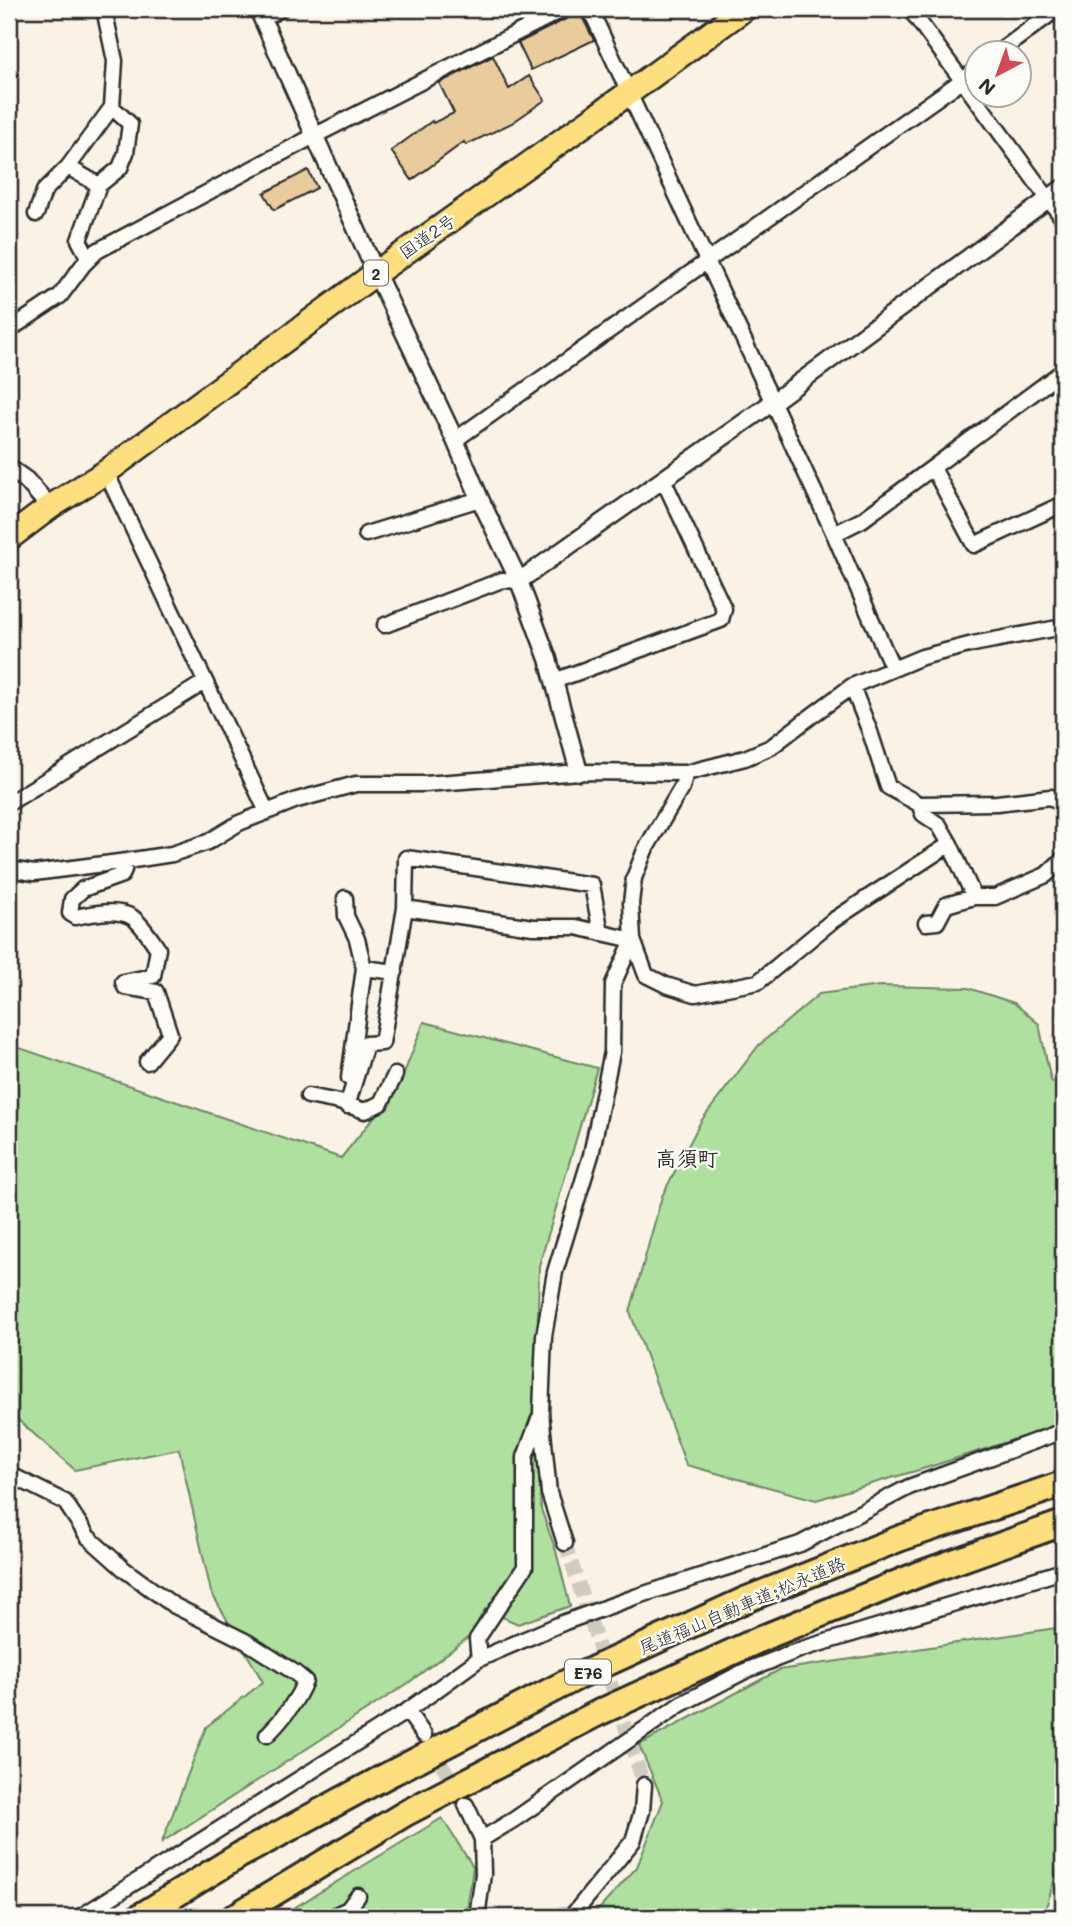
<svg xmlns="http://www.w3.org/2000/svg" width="1072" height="1926" font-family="Mali,'Klee One',sans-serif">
<rect width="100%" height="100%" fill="#f9f2e5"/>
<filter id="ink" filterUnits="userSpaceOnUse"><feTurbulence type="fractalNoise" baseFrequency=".0143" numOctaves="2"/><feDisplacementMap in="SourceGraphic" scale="14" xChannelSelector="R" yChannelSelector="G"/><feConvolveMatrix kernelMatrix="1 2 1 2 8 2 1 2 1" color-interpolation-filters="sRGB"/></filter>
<g filter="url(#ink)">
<path fill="#afe0a0" stroke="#6d8666" stroke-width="2" d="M880,986l88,2 46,15 25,21 12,57 12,4v339l-134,43 -113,33 -130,-35 -56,-153 32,-116 39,-75 58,-76 60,-51z
M424,1022l173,46 -58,198 -3,143 5,100 15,42 14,55 -52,18 -33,-15 -15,27 -63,48 -245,158 44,-115 57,-45 -52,-90 -32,-143 -104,21 -66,-58v-359l8,-6 324,111 58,-72z
M1063,1627v225l-20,65h-451l45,-50 26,-66 -24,-56 140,-75z
M442,1818l31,49 -7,50h-187z"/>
<path fill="#e9cb9c" stroke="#2b2b2b" stroke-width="2" d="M578,9l16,31 -63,30 -13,-27 50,-25 5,-7z
M493,56l16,33 20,-13 16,24 -33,23 -46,22 -2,-3 -52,38 -21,-29 41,-30 1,2 21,-10 -15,-30z
M308,170l9,18 -43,22 -10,-17z"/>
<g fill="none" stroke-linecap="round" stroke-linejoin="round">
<path stroke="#d0cac0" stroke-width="14" stroke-dasharray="14 7" stroke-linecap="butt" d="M565,1543l79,242
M431,1746l35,59"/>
<g stroke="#2b2b2b" stroke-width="19">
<path id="minor" d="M590,9l244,525 59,135
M910,9l153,210
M262,19l19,-10
M999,52l58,-43
M68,167l31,18
M36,214l8,-23 24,-24 44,-60
M89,259l-10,-19 20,-55 21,-17 6,-15 4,-29 -18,-17 3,-46 -11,-52
M9,330l51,-34 23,-31 14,-14 217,-115 250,-127
M455,440l523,-371
M933,468l41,77 89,-41
M106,472l161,340
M366,534l114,-35
M834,534l28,-14 201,-149
M385,625l117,-45 17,1
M554,681l167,-61 3,-11 -61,-130
M852,686l18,46 18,55 31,17 78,-1 54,-6 12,9
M9,803l196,-121
M919,804l4,10 16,11 11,19 24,53
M127,861l-5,14 -39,14 -11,10 -2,14 5,4c16,-3 42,-9 57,0 9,6 20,23 26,32l-5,27 -30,6 2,5 31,5 14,42 -23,28
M9,869l25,4 93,-12 45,-7 36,-12 31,-19 58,-23 59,-16h69l154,-12 107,1 59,-15 26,-11 43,-33 38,-28 70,-29 51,-13 90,-17
M345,898l1,18 11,23 7,29 -15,110
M405,908l128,19h43l57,13 13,35 20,10 29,9 63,-12 74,-61 118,-77
M926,923l11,-1 9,-17 28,-8h21l51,-22 17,-16
M364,968l31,4
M308,1096l31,6 26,9 16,-8 14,-28
M347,1106l19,-62 16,-1 23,-135 1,-50 186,27 9,48
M9,1474l56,28 23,35 37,33 48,35 74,37 47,30 11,9c-9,22 -22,38 -38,54
M565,1543l-16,-50 -8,-81 3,-76 11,-64 36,-117 21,-103 1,-68 20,-44 -2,-37 3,-25 11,-28 37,-63 4,-14
M479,1659l-2,-20 48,-72v-110l14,-38
M424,1735l-17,-24 72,-52 86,-37 70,-25 165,-53 109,-57 154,-56
M466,1805l16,34 1,35 -6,43
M482,1839l33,-20 166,-115 64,-33 57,-22 261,-78
M80,1917l327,-206
M331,1917l17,-8 10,-13
M571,1917l62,-76 9,-30 2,-26"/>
</g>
<g stroke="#2b2b2b" stroke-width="21">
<path id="tertiary" d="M258,9l118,264 79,167 25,59 39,82 29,78 31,113
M9,468l17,12 24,27
M519,581l254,-179 290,-214"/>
</g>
<g stroke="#2b2b2b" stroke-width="28">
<path id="trunk" d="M9,538l41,-31 56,-35 270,-199 254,-181 114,-83"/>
</g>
<g stroke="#2b2b2b" stroke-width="30">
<path id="motorway" d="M139,1917l101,-62 146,-79 197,-102 162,-74 156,-62 162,-54
M234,1917l172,-104 192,-100 167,-76 152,-62 146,-52"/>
</g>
<use href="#minor" stroke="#fdfcf7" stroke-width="14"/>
<use href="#tertiary" stroke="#fdfcf7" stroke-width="16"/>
<use href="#trunk" stroke="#fedf80" stroke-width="23"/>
<use href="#motorway" stroke="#fedf80" stroke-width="24"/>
</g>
</g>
<g text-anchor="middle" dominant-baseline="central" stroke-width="5" stroke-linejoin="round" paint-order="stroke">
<g fill="#fdfcf7" stroke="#6a6a68" stroke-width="2">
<rect x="364" y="260.5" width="24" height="25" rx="5"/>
<rect x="565" y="1659.5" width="46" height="25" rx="5"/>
</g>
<g font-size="16" font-weight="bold" fill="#2b2b2b">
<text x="376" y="273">2</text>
<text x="588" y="1672">E76</text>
</g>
<g font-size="18" fill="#2b2b2b" stroke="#fdfcf7">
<text transform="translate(427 236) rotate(-35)">国道2号</text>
<text transform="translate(742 1605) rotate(-23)">尾道福山自動車道;松永道路</text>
</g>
<g font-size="21" font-weight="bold" fill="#2b2b2b" stroke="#fdfcf7">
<text x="687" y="1157">高須町</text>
</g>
</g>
<rect width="1072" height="1926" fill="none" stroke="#fdfcf7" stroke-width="35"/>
<rect x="18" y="18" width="1037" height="1891" fill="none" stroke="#2b2b2b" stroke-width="2.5" filter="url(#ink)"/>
<g transform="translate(998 74) rotate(221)"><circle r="33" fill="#fdfcf7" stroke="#a9a8a5" stroke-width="2"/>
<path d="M0-5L12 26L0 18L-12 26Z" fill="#d1495b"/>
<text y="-10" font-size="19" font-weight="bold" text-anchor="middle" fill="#2b2b2b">N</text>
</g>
</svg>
